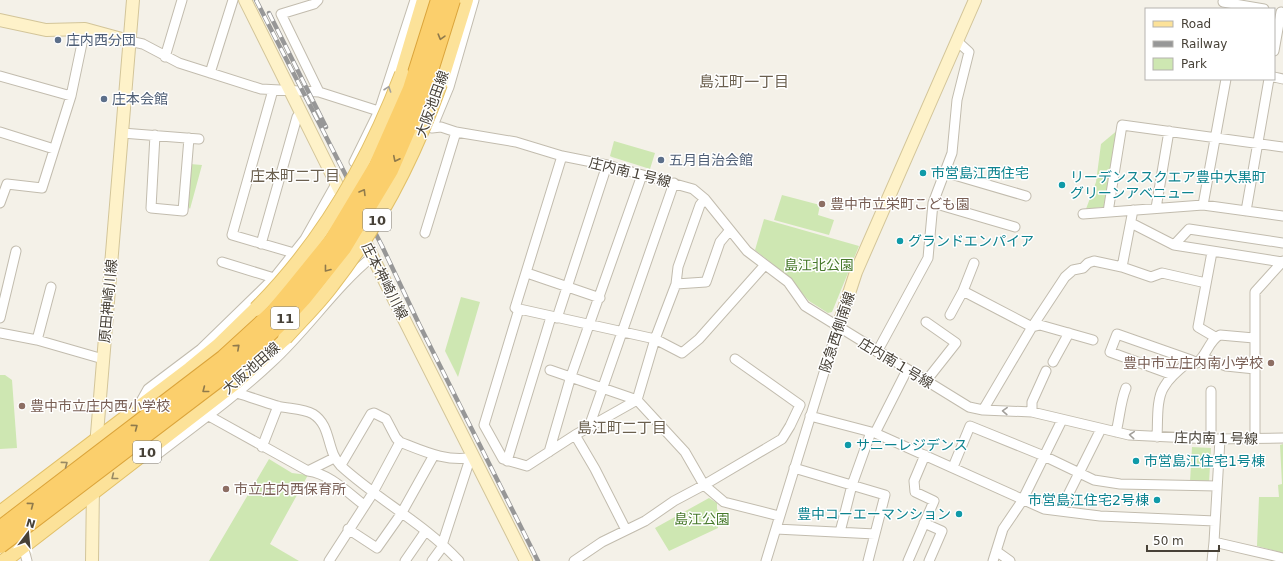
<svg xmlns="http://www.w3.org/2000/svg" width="1283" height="561" font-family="'DejaVu Sans','Noto Sans JP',sans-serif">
<rect width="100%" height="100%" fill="#f4f1e8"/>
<path fill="#cee7b2" d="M1119,129l-12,74 -3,4 -18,2 10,-27 5,-38z
M614,141l41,12 -5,16 -38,-12 -2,-1z
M190,164l12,1 -12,44 -3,-4z
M782,195l38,10 -2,10 16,5 -5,15 -55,-15z
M764,219l95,27 -27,66 -4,1 -19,-12 -25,-28 -29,-23z
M461,297l19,5 -22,75 -13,-26z
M0,375h5l7,5 5,68 -17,1z
M1283,444v109l-26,-7 2,-49h20l-1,-12 4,-1 -2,-39z
M1192,447l19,1 -2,35 -19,-1z
M269,459l23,14 16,2 -38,69 29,17h-90z
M709,498l8,5v6l9,13 -8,2v4l-49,23 -14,-23z"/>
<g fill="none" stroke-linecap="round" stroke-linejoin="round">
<g stroke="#c2bcae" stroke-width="11">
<path id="street" d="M318,0l-4,4 -33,10 38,78 72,23
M1223,2l41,7
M129,41l14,3 36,19 82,26 58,3
M1274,51l7,-39
M165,57l17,-57
M210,73l23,-73
M0,76l71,20
M1274,77l9,2
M273,90l-41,145 62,18
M420,124l12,4 9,-1 15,5 60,10 46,14 45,9 86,24 12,10 42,52 41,31 17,24 164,101 14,3 49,2 97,23 82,4 72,-1
M432,128l17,-41 25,-87
M0,132l54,17
M122,133l77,6
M155,135l-4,73 32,3 6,-73
M562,156l-47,152 140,31 27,14 17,-14 65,-73
M354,162l25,-51 36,-111
M944,172l82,24
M0,203l7,-19 35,4 29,-92 14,-67
M933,203l82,24
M1203,205l23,-126
M1156,208l13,-77
M1246,211l23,-132
M1108,212l14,-87 161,22
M1083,214l120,-9 80,11
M1131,223l43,22 108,17
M425,233l31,-101
M261,244l36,-127 4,-5
M1174,245l15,-16 94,14
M1212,252l-14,75 17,10
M222,262l52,16
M1122,267l29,10 11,-4 44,10
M527,273l73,25
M676,284l2,-17 22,-62 5,-6
M963,291l11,-28
M519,309l-35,116 19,34 24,7 48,-31 62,-35 18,-61 21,-55 30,-2 14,-40 10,-12
M950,315l13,-24 69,36 8,-2 53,15
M0,318l16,-67
M557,318l50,-153
M926,322l30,21 -30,38
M0,333l37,7 66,19
M37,340l14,-53
M877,352l51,-94 5,-55 19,-50 5,-53 12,-48 -12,-11
M1203,358l23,8 29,3
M1053,362l16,-29
M550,370l87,30 48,52 19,33 20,17 55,14
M1173,375l-63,-23 7,-18 74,26
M237,393c13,4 27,9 40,13 12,3 26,2 36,8 19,12 13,37 28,52 37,34 84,58 118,95
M139,405l9,-16 53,-40 73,-71 31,-39 31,-55
M983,410l49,-83 33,-50 8,-7 10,-2 5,-5 6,-2 28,6 11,-57
M1032,412v-10l14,-31
M209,416l99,55c22,3 39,21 56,34
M810,416l65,17 169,76 56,7 115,5
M589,427l85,-244
M1116,432c4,-15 4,-29 10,-44
M875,433l32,-63
M575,435l20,34 31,61
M1157,437c1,-15 -1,-38 7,-50 6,-11 17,-19 27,-27l6,3c10,-8 12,-23 23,-28l34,3
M1211,439v-48
M1220,439l-6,103 69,16
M1255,439v-147l28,-31
M262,447l16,-41
M549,452l22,-76 71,-201
M139,458l15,-1c40,-31 81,-60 118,-95 36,-33 63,-75 100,-105
M507,461l44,-144
M341,465l30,-51 3,-1 12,6 10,19 4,4c23,9 48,21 74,15l-6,8 -26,80
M953,467l17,-41 74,30 50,24 26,4 97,2
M794,468l91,27 -17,66
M308,471l26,-13
M1060,511l41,-82
M924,523l18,8 -13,30
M348,529l29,19 24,-34 33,-59
M776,529l99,5
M840,532l12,-47 19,-53
M23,546l4,15
M996,551l14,10
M329,561l42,-65 29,-54
M405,561l20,-29
M432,561l11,-15
M574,561l28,-19 43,-21 29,-20 30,-16 78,-46 8,-13 10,-21 -65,-46
M766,561l72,-234
M908,561l26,-60 -19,-9 -1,-11 11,-26
M993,561l10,-32 19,-28 40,-81
M1212,561l2,-19"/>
</g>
<g stroke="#d3c599" stroke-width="14">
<path id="secondary" d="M245,0l101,203
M0,20l46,10 39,-1 44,12
M361,234l165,327
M838,327l18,-55 119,-272
M96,446l37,-446
M92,561l1,-75"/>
</g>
<g stroke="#e2c068" stroke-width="16">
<path id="primary" d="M402,74l22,-74
M440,84l26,-84
M0,513l190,-144 28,-23 38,-37
M4,561l232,-179 49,-44"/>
</g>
<use href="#street" stroke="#fff" stroke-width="9"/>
<use href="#secondary" stroke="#fef2c9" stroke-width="12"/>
<use href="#primary" stroke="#fce299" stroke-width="14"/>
<g stroke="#979797" stroke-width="4.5">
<path id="rail" d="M256,0l126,246 37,78 119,237
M269,13l57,114"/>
</g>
<use href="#rail" stroke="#fff" stroke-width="3" stroke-dasharray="9" stroke-linecap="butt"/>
<g stroke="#e2c068" stroke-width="16" stroke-linecap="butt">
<path id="primary-bridge" d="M256,309c66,-66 113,-148 146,-235
M285,338c16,-18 33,-34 47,-53 47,-60 82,-128 108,-201"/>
</g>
<g stroke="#dba43b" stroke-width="18" stroke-linecap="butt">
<path id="highway-bridge" d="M0,529l224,-171 49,-45 20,-24 39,-48 45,-75 34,-77 28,-89
M0,545l233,-177 48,-46 23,-25 39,-49 47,-78 33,-77 29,-93"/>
</g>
<use href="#primary-bridge" stroke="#fce299" stroke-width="14"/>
<use href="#highway-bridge" stroke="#fbcf6c" stroke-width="16"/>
</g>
<defs><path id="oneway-chevron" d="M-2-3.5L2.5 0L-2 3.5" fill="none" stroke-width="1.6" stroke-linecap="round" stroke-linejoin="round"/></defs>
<g stroke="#8f7a4c">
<use href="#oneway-chevron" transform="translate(441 37) rotate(106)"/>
<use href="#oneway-chevron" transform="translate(396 159) rotate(116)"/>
<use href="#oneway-chevron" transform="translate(363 192) rotate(-59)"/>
<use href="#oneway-chevron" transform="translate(327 269) rotate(128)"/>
<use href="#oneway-chevron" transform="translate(237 347) rotate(-42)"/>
<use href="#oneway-chevron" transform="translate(205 390) rotate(142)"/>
<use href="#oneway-chevron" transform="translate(135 427) rotate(-37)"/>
<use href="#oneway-chevron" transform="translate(31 505) rotate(-37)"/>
</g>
<g stroke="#a3a09b">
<use href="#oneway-chevron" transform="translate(388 89) rotate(-71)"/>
<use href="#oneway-chevron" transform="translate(1005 411) rotate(-178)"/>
<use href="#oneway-chevron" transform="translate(1132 435) rotate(-175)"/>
</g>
<g stroke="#988963">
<use href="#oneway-chevron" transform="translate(65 464) rotate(-37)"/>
<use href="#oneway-chevron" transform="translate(114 477) rotate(142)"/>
</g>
<g fill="#5c6f8a" stroke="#fff" stroke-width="1.5">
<circle cx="58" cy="40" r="4"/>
<circle cx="104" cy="99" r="4"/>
<circle cx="661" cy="160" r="4"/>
</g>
<g fill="#0f9aa8" stroke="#fff" stroke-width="1.5">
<circle cx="923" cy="173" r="4"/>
<circle cx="1062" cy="185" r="4"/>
<circle cx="900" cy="241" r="4"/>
<circle cx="848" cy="445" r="4"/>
<circle cx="1136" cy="461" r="4"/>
<circle cx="1157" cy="500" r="4"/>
<circle cx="959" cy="514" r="4"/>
</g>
<g fill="#8d6e63" stroke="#fff" stroke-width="1.5">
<circle cx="822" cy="204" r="4"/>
<circle cx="1271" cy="363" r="4"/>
<circle cx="22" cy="406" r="4"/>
<circle cx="226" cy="489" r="4"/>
</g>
<g text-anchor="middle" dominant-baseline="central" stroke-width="3" stroke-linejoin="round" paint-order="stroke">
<g fill="#fff" stroke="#7e7a73" stroke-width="1">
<rect x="363" y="209" width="28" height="22" rx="3"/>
<rect x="271" y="307" width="28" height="22" rx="3"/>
<rect x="133" y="441" width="28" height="22" rx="3"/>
</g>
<g font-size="13" font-weight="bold" fill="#474137">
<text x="377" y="220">10</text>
<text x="285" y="318">11</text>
<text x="147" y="452">10</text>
</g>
<g font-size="14" fill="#4e5e75" stroke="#fff" text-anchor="start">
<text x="66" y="40">庄内西分団</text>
<text x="112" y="99">庄本会館</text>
<text x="669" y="160">五月自治会館</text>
</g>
<g font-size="14" fill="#474137" stroke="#fff">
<text transform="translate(432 104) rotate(-70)">大阪池田線</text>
<text transform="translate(630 172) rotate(14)">庄内南１号線</text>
<text transform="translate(385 281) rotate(63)">庄本神崎川線</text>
<text transform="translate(108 301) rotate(-85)">原田神崎川線</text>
<text transform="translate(837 332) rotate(-72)">阪急西側南線</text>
<text transform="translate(896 363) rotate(31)">庄内南１号線</text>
<text transform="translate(251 368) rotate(-41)">大阪池田線</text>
<text transform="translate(1216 438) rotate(1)">庄内南１号線</text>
</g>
<g font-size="14" fill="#0d838f" stroke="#fff" text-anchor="start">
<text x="931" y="173">市営島江西住宅</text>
<text x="1070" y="177">リーデンススクエア豊中大黒町<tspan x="1070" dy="16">グリーンアベニュー</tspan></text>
<text x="908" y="241">グランドエンパイア</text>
<text x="856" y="445">サニーレジデンス</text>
<text x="1144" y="461">市営島江住宅1号棟</text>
<text x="1149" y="500" text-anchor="end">市営島江住宅2号棟</text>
<text x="951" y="514" text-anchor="end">豊中コーエーマンション</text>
</g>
<g font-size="14" fill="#785e54" stroke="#fff" text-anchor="start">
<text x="830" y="204">豊中市立栄町こども園</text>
<text x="1263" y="363" text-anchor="end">豊中市立庄内南小学校</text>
<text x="30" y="406">豊中市立庄内西小学校</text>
<text x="234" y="489">市立庄内西保育所</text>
</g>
<g font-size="14" fill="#47792b" stroke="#fff">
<text x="819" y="265">島江北公園</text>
<text x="702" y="519">島江公園</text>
</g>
<g font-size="15" fill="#6a5f4e" stroke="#fff">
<text x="744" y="82">島江町一丁目</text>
<text x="295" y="176">庄本町二丁目</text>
<text x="622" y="428">島江町二丁目</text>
</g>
</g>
<rect x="1145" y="8" width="130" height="72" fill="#ffffff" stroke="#b5b3af"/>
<rect x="1153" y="21" width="20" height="6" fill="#fce299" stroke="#b5b3af"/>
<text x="1181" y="28" font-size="12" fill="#474137">Road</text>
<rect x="1153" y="41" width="20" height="6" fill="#979797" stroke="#b5b3af"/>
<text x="1181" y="48" font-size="12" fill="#474137">Railway</text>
<rect x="1153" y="58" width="20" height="12" fill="#cee7b2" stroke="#b5b3af"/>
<text x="1181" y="68" font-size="12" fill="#474137">Park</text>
<g transform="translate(28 533) rotate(16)" stroke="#ffffff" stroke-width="3" paint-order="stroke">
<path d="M0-3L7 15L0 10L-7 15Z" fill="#474137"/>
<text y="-6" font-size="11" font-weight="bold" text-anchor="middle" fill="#474137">N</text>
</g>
<path d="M1147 545v6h72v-6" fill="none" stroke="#474137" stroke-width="2"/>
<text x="1153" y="545" font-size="12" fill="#474137" stroke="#ffffff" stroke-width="3" paint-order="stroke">50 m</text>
</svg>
